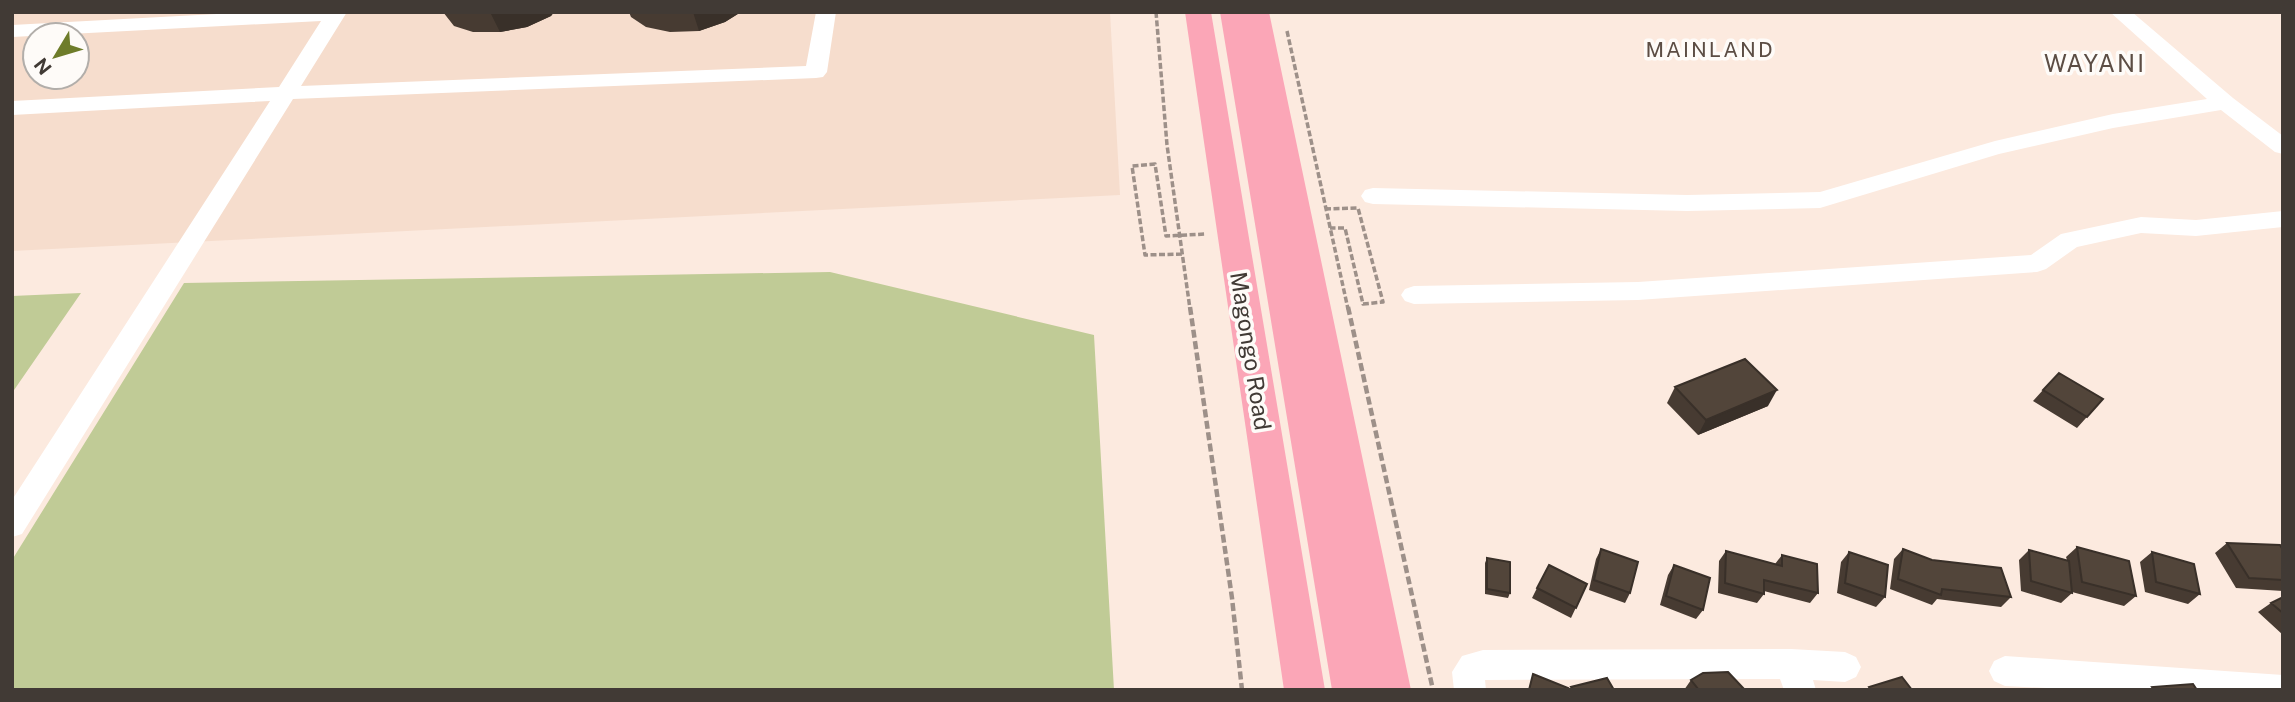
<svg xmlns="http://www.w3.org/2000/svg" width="2295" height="702" font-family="'Public Sans',sans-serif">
<rect width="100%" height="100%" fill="#fceadf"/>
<path fill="#f6ddcd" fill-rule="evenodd" d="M12,12h1098l10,183 -1108,56zM35,35h42v42h-42z"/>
<path fill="#c0cb96" d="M830,272l264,63 20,355h-1102v-130l172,-277z
M81,293l-69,100v-97z"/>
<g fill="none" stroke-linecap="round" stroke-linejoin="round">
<path stroke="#9d9089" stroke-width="3.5" stroke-dasharray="6 2.5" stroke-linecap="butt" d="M1156,12l11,133 23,164
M1287,31l61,278
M1325,209l33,-1 25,94 -20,2 -18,-76h-15
M1182,254l-37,1 -13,-89 23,-2 11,72 40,-2"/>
<path stroke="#9d9089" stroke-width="4.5" stroke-dasharray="8 3.5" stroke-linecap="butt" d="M1190,307l42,291 10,92
M1348,307l85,383"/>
<path fill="#fff" fill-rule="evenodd" d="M254,12h93l-46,74 505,-20 10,-54h20l-9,60 -4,5 -7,1 -523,21 -271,435 -10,3v-37l258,-399 -258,14v-14l267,-14 42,-66 -309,16v-12z
M2110,12h22l101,86 50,38v18l-8,-2 -54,-42 -108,18 -114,26 -179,54 -133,3 -314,-7 -8,-2 -4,-6 4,-6 8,-2 314,7 133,-3 175,-51 118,-27 94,-15z
M2283,211v16l-87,9 -55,-3 -64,14 -31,22 -9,3 -399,28 -224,4 -9,-3 -4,-6 4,-6 9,-3 224,-4 393,-27 30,-21 80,-17 55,3z
M1791,649l54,3 11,5 5,10 -5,10 -11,5 -32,-2 3,10h-32l-4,-11 -295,1 1,10h-32l-2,-18 10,-16 21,-6z
M2005,656l278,19v15h-195l-83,-4 -11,-5 -5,-10 5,-10z"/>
<path fill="#fba6b7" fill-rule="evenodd" d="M1185,12h26l114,678h-41z
M1220,12h49l142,678h-79z"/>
</g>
<path fill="#473b32" d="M443,12h111l-3,4 -24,11 -27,5h-27l-19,-6z
M629,12h112l-16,10 -26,9 -29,1 -24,-5 -15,-10z
M1675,387l93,19 -70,29 -31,-32z
M2043,390l60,9 -26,29 -44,-27z
M2227,543l56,7v41l-47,-3 -21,-35z
M2077,547l59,49 -12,10 -52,-14v1l-11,10 -40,-12 -2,-31 10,-10 38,10 -1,-3z
M1601,549l29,44 -5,10 -36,-13 7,-31z
M1903,549l108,48 -10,10 -64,-8 -5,6 -42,-16 4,-30z
M1726,551l49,13 7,-9 36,38 -8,10 -46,-12v3l-7,9 -39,-10 1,-32z
M1849,552l36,45 -9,10 -39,-14 4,-31z
M2152,552l48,42 -12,10 -43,-12 -5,-30z
M1487,558l23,35 -2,5 -23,-4v-31z
M1674,565l29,45 -7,9 -36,-14 8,-30z
M1587,584l-16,34 -39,-20 5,-10z
M2283,597v38l-25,-23 13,-9z
M1691,680l54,10h-61z"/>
<path fill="#393029" d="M490,12h64l-3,4 -24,11 -27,5z
M693,12h48l-16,10 -26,9z
M1777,390l-9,16 -70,29 8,-15z"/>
<path fill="#52453a" stroke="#393029" stroke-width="2" d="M1745,359l32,31 -71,30 -31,-33z
M2059,373l44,26 -16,18 -44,-27z
M2227,543l53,2 3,5v30l-34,-2z
M2077,547l52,14 7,35 -54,-14z
M1601,549l37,13 -8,31 -36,-13z
M1903,549l29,11 69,8 10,29 -69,-8 -1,6 -43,-16z
M2029,550l40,11 3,32 -41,-12z
M1726,551l56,15v-11l35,9 1,29 -54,-13v14l-39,-11z
M1849,552l39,13 -3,32 -40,-14z
M2152,552l42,12 6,30 -44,-12z
M1487,558l23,4v31l-23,-4z
M1549,565l38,19 -11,24 -39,-20z
M1674,565l36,13 -7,32 -37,-14z
M2283,597v16l-12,-10z
M1728,672l17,18h-46l-8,-10 12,-7z
M1533,674l35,14 -1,2h-38z
M1902,677l10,13h-41l-2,-3z
M1607,678l7,12h-41l-2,-3z
M2193,684l4,6h-43l-2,-3z"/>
<g text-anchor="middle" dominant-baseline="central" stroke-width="7" stroke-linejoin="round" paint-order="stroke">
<g font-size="21" letter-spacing="2" fill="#5c4d44" stroke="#fefbf8">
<text x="1710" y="49">MAINLAND</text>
</g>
<g font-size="23" fill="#413a35" stroke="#fefbf8">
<text transform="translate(1251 351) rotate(81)">Magongo Road</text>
</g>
<g font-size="24" letter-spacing="2" fill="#5c4d44" stroke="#fefbf8">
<text x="2095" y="63">WAYANI</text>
</g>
</g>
<rect width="2295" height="702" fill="none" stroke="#413a35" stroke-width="28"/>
<g transform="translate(56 56) rotate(232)"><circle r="33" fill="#fefbf8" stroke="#b2aeaa" stroke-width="2"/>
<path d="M0-5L12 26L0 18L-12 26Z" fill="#6e7c2a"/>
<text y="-10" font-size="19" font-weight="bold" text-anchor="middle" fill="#413a35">N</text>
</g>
</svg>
